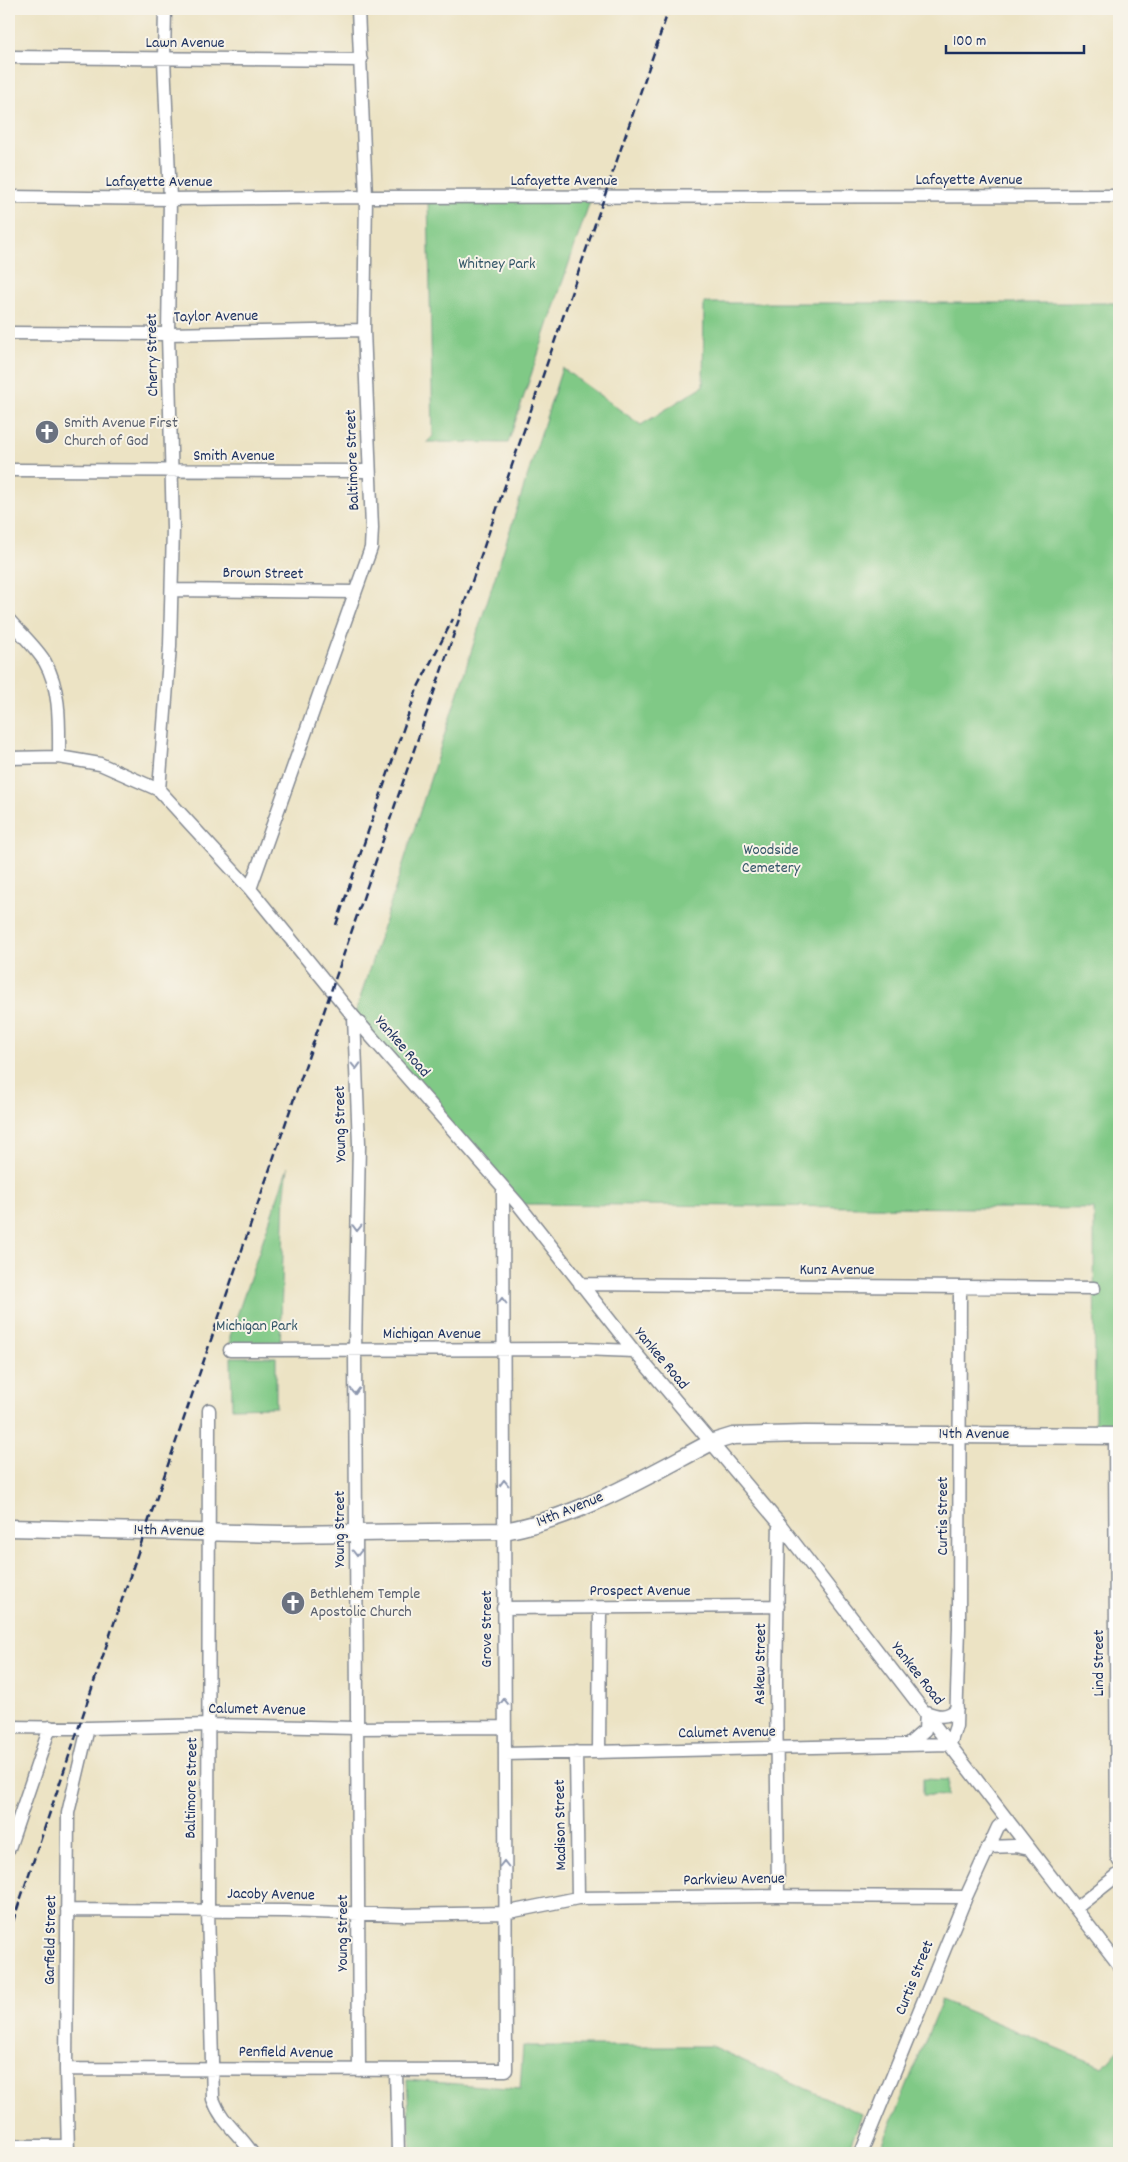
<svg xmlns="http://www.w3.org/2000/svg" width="1128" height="2162" font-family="Dekko,sans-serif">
<rect width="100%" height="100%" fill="#f7f3e8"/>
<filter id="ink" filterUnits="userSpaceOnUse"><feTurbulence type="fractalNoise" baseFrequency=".02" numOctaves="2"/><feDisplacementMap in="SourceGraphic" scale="10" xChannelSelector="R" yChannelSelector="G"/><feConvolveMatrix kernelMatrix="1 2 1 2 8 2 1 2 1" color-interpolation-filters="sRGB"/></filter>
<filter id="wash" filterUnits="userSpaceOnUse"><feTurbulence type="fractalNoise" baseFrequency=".0096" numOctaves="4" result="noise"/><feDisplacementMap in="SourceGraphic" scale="20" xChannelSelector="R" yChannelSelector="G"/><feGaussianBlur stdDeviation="1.12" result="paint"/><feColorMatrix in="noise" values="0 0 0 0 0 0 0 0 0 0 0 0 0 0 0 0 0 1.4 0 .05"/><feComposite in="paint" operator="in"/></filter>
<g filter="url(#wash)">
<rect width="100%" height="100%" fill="#ece3c4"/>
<path fill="#80c986" stroke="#4e7c72" d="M428,197l163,1 -83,245 -81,-1 6,-6z
M704,303h415v1133l-24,-1 -1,-226 -576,-5 -164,-187 208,-649 79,57 62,-39z
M288,1167l-3,25 -5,157 -50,1v-14z
M231,1357h45v50l-44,1z
M923,1779l25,1 -1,16 -24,-1z
M942,2000l161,67 16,-18v104h-240z
M523,2046h188l151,68 -15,39h-436l-4,-73 113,9z"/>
</g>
<g filter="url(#ink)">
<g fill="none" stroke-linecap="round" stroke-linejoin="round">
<g stroke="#848991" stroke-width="15">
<path id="minor" d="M9,57l352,3
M9,197l161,2 196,-2 753,-1
M9,333l159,1 196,-4
M9,470l360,1
M172,590l182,2
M9,620c11,13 27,27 36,42 16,28 14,63 14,95
M9,758l50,-1 41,7 59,26 91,99 104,128 164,187 116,147 145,172 340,442
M159,790l11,-144 3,-118 -5,-194 2,-135 -6,-140 1,-50
M250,889l121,-341 1,-20 -8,-198 2,-133 -8,-188
M354,1017l5,127 -4,206 4,720
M580,1284l514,4
M230,1350l352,-1 52,2
M209,1410l-1,500 5,189c8,23 26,34 39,54
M1115,1436l2,421 2,4
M503,1608l275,-2
M926,1712c13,5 20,6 31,-3
M9,1727l79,1 121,-3 147,3 148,-1
M909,1744l16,-14 1,-18
M950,1744l6,-18 3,-98 1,-341
M599,1751l1,-143
M576,1752l2,146
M505,1754l445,-10
M988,1847l27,-1 14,3
M9,1848l41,-121
M778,1896l-2,-216 3,-157
M1076,1908l43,-34
M67,1910l218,1 117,4 102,-2 74,-15 200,-2 188,1
M66,2069l440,1 -3,-882
M396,2071l2,82
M9,2146h59
M68,2153l-2,-84 2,-256 20,-85
M861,2153l105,-256 32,-70 9,-8"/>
</g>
<g stroke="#848991" stroke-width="19">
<path id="major" d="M9,1528l275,6 220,-3c74,-13 141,-54 206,-88l23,-7 72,-2 314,2"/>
</g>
<use href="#minor" stroke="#fff" stroke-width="12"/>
<use href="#major" stroke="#fff" stroke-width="16"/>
<path stroke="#1b2f5e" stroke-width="2.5" stroke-dasharray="8 4" stroke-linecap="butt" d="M336,925l81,-236 36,-70
M9,1933l140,-413 520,-1511"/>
</g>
<defs><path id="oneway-chevron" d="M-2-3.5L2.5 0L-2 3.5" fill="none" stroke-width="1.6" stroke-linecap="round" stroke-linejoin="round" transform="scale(1.25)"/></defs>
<g stroke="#8d97ae">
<use href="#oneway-chevron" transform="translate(356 1066) rotate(88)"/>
<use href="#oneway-chevron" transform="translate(357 1228) rotate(91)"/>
<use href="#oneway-chevron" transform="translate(502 1301) rotate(-90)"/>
<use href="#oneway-chevron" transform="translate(355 1391) rotate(89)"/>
<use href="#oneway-chevron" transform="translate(504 1483) rotate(-91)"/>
<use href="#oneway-chevron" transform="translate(357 1553) rotate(90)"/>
<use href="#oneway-chevron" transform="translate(504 1702) rotate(-91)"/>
<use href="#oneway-chevron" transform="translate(504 1864) rotate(-90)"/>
</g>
</g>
<defs>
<g id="church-disc" transform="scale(1.25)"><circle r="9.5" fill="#6b7280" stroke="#f7f3e8"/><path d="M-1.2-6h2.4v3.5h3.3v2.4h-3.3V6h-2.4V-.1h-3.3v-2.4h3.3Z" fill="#fff"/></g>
</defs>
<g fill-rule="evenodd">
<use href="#church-disc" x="47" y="432"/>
<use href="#church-disc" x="293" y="1603"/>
</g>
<g text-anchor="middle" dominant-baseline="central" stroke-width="4" stroke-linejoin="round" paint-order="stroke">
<g font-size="16" fill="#1b2f5e" stroke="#f7f3e8">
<text x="185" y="43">Lawn Avenue</text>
<text x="969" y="180">Lafayette Avenue</text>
<text x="564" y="181">Lafayette Avenue</text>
<text x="159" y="182">Lafayette Avenue</text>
<text transform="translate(216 317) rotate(-1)">Taylor Avenue</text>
<text transform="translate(153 355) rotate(-91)">Cherry Street</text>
<text x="234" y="456">Smith Avenue</text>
<text transform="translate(353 460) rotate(-92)">Baltimore Street</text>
<text transform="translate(263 574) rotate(1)">Brown Street</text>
<text transform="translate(402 1047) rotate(49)">Yankee Road</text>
<text transform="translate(341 1124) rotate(-91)">Young Street</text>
<text x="837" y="1270">Kunz Avenue</text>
<text x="432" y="1334">Michigan Avenue</text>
<text transform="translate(661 1359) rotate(50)">Yankee Road</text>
<text x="974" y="1434">14th Avenue</text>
<text transform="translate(570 1510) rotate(-22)">14th Avenue</text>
<text transform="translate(943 1516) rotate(-90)">Curtis Street</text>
<text transform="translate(340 1529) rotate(-90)">Young Street</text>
<text transform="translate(169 1531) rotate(1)">14th Avenue</text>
<text x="640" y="1591">Prospect Avenue</text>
<text transform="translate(487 1629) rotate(-90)">Grove Street</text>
<text transform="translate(1099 1663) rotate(-90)">Lind Street</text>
<text transform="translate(761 1664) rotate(-89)">Askew Street</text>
<text transform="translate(917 1674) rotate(52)">Yankee Road</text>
<text transform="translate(257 1710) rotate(1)">Calumet Avenue</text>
<text transform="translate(727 1733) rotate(-1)">Calumet Avenue</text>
<text transform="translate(192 1788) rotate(-89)">Baltimore Street</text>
<text transform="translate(561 1825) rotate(-91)">Madison Street</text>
<text transform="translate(734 1880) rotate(-1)">Parkview Avenue</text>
<text transform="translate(271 1895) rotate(1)">Jacoby Avenue</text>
<text transform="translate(343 1933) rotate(-90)">Young Street</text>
<text transform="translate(51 1940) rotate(-89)">Garfield Street</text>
<text transform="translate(915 1978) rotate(-68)">Curtis Street</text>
<text transform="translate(286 2053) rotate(1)">Penfield Avenue</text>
</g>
<g font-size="16" fill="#345668" stroke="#f7f3e8">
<text x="497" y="264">Whitney Park</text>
<text x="771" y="850">Woodside<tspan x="771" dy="18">Cemetery</tspan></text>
<text x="257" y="1326">Michigan Park</text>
</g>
<g font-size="16" fill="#5b616d" stroke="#f7f3e8" text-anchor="start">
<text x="64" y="423">Smith Avenue First<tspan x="64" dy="18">Church of God</tspan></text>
<text x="310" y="1594">Bethlehem Temple<tspan x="310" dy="18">Apostolic Church</tspan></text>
</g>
</g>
<rect width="1128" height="2162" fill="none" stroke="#f7f3e8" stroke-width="30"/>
<path d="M946 45v8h138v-8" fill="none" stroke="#1b2f5e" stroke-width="2.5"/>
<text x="953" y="45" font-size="15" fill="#1b2f5e" stroke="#f7f3e8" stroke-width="4" paint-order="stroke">100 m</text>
</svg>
